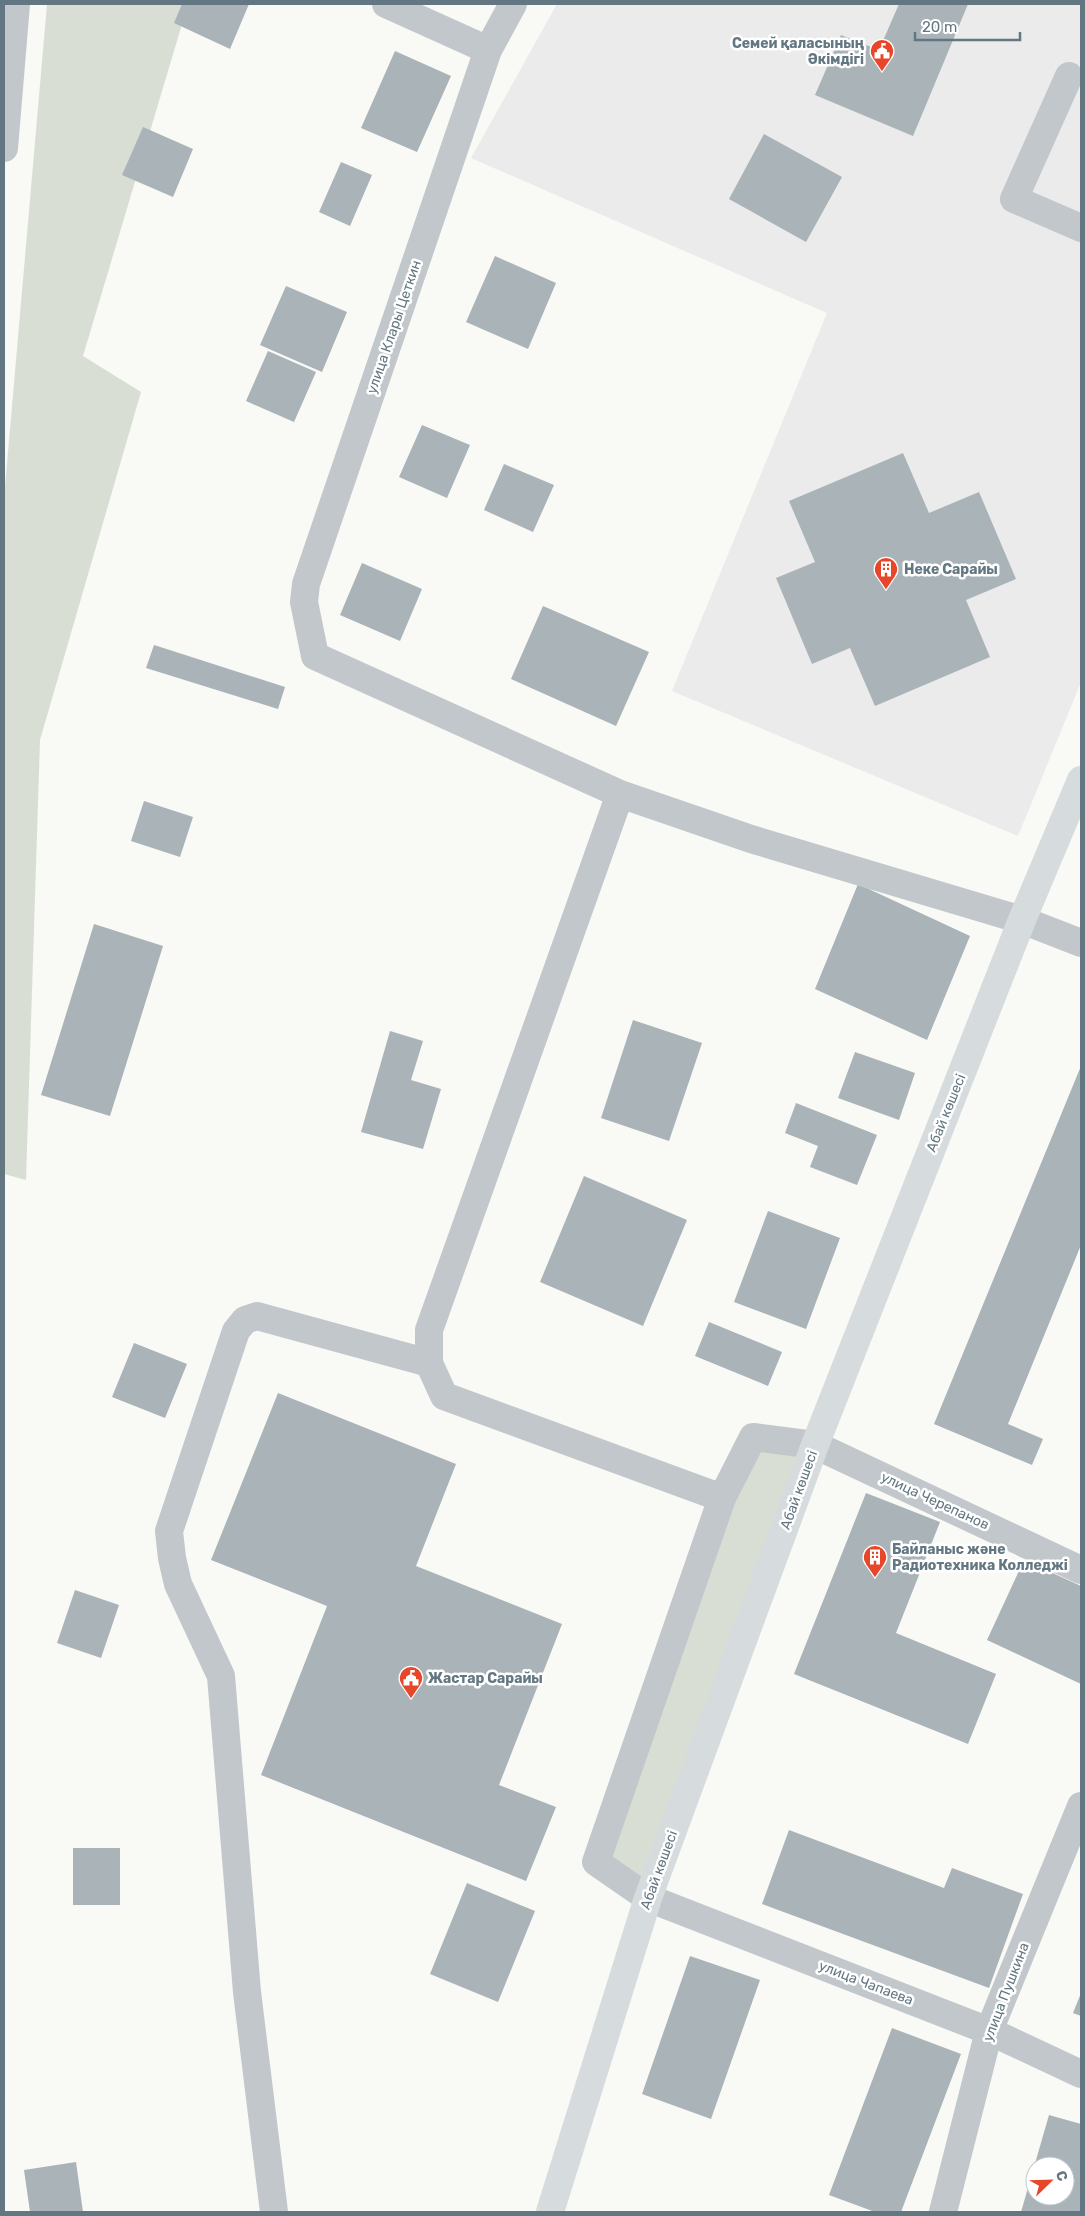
<svg xmlns="http://www.w3.org/2000/svg" width="1085" height="2216" font-family="Rubik,sans-serif">
<rect width="100%" height="100%" fill="#f9f9f6"/>
<path fill="#eaebea" d="M557,4h524v678l-63,154 -346,-145 155,-378 -356,-155z"/>
<path fill="#d9ded5" d="M47,4h141l-105,352 58,36 -101,348 -14,440 -22,-6v-676z
M753,1437l62,8 -167,453 -52,-36z"/>
<path fill="#a9b3b8" fill-rule="evenodd" d="M182,4h67l-19,45 -56,-26z
M899,4h69l-55,132 -98,-41 26,-60 38,15z
M395,51l56,25 -34,76 -56,-24z
M143,127l50,22 -20,48 -51,-22z
M764,134l78,43 -36,65 -77,-43z
M341,162l31,13 -22,51 -31,-14z
M495,256l61,27 -28,66 -62,-27z
M286,286l61,26 -25,60 -62,-27z
M268,351l48,21 -22,50 -48,-21z
M422,425l48,20 -23,53 -48,-21z
M903,453l26,60 50,-21 37,87 -50,21 24,57 -115,49 -25,-58 -38,16 -36,-86 39,-16 -26,-61z
M504,464l50,21 -21,47 -49,-22z
M362,563l60,26 -22,52 -60,-26z
M543,606l106,46 -33,74 -105,-47z
M154,645l131,42 -7,22 -132,-41z
M144,801l49,16 -13,40 -49,-16z
M858,884l112,52 -43,104 -112,-51z
M94,924l69,22 -53,170 -69,-21z
M633,1020l69,23 -33,98 -68,-23z
M390,1031l33,10 -12,39 30,9 -18,60 -62,-17z
M855,1052l60,21 -16,47 -61,-22z
M1081,1066v179l-73,179 35,15 -11,26 -98,-41z
M796,1103l81,32 -20,50 -47,-18 8,-21 -33,-13z
M584,1176l103,44 -44,106 -103,-44z
M768,1211l72,27 -34,91 -72,-27z
M709,1322l73,30 -14,34 -73,-30z
M134,1343l53,21 -22,54 -53,-21z
M278,1393l178,71 -40,102 146,58 -63,161 57,22 -30,74 -265,-106 66,-169 -116,-46z
M866,1493l74,29 -44,111 100,41 -28,70 -174,-70z
M1024,1560l57,26v98l-94,-44z
M75,1590l44,15 -18,53 -44,-15z
M789,1830l155,58 8,-20 71,26 -34,94 -227,-84z
M73,1848h47v57h-47z
M467,1883l68,28 -37,91 -68,-28z
M690,1956l70,24 -49,139 -69,-25z
M1081,1993v23l-8,-3z
M892,2028l69,26 -60,158h-26l-46,-17z
M1049,2115l32,9v88h-60zM1035,2166h30v30h-30z
M76,2162l7,50h-53l-6,-42z"/>
<g fill="none" stroke-linecap="round" stroke-linejoin="round">
<path stroke="#c2c7cb" stroke-width="28" d="M386,4l102,46
M513,4l-25,46 -182,534 -2,18 11,54 305,138 131,45 271,81 59,23
M1069,76l-55,123 67,29
M4,148l12,-144
M620,794l-191,536v33l15,33 278,102
M1081,1570l-266,-125 -62,-8 -31,61 -126,364 52,36 341,133 92,43
M274,2212l-27,-220 -26,-316 -43,-92 -6,-26 -3,-27 67,-200 9,-11 12,-4 172,47
M943,2212l46,-181 92,-225"/>
<path stroke="#d6dbde" stroke-width="28" d="M550,2212l98,-314 167,-453 207,-525 59,-140"/>
</g>
<defs>
<g id="civic-pin" transform="scale(1.25)"><path d="M0 17L-7.5 6A9.5 9.5 0 1 1 7.5 6Z" fill="#e74629" stroke="#fff"/><path d="M-.6-6.5H3V-4.5H.6V-3L4-1V1h2V6H-6V1h2V-1L-.6-3ZM-1.2 2.5V6h2.4V2.5Z" fill="#fff"/></g>
<g id="building-pin" transform="scale(1.25)"><path d="M0 17L-7.5 6A9.5 9.5 0 1 1 7.5 6Z" fill="#e74629" stroke="#fff"/><path d="M-4-6H4V6H1V3H-1V6H-4ZM-2.5-4.3h1.7v1.8h-1.7ZM.8-4.3h1.7v1.8H.8ZM-2.5-1h1.7V.8h-1.7ZM.8-1h1.7V.8H.8Z" fill="#fff"/></g>
</defs>
<g fill-rule="evenodd">
<use href="#civic-pin" x="882" y="51"/>
<use href="#building-pin" x="886" y="569"/>
<use href="#building-pin" x="875" y="1557"/>
<use href="#civic-pin" x="411" y="1678"/>
</g>
<g text-anchor="middle" dominant-baseline="central" stroke-width="5" stroke-linejoin="round" paint-order="stroke">
<g font-size="14" font-weight="bold" fill="#637782" stroke="#fff" text-anchor="start">
<text x="864" y="43" text-anchor="end">Семей қаласының<tspan x="864" dy="16">Әкімдігі</tspan></text>
<text x="904" y="569">Неке Сарайы</text>
<text x="892" y="1549">Байланыс және<tspan x="892" dy="16">Радиотехника Колледжі</tspan></text>
<text x="428" y="1678">Жастар Сарайы</text>
</g>
<g font-size="14" fill="#637782" stroke="#fff">
<text transform="translate(394 327) rotate(-71)">улица Клары Цеткин</text>
<text transform="translate(946 1113) rotate(-68)">Абай көшесі</text>
<text transform="translate(799 1490) rotate(-70)">Абай көшесі</text>
<text transform="translate(935 1501) rotate(25)">улица Черепанов</text>
<text transform="translate(659 1870) rotate(-70)">Абай көшесі</text>
<text transform="translate(866 1983) rotate(21)">улица Чапаева</text>
<text transform="translate(1006 1992) rotate(-69)">улица Пушкина</text>
</g>
</g>
<rect width="1085" height="2216" fill="none" stroke="#637782" stroke-width="10"/>
<g transform="translate(1050 2181) rotate(67)"><circle r="24" fill="#ffffff" stroke="#c1c9cd"/>
<path d="M0-4L9 19L0 12L-9 19Z" fill="#e74629"/>
<text y="-8" font-size="14" font-weight="bold" text-anchor="middle" fill="#637782">С</text>
</g>
<path d="M915 32v8h105v-8" fill="none" stroke="#637782" stroke-width="2.5"/>
<text x="922" y="32" font-size="15" fill="#637782" stroke="#ffffff" stroke-width="4" paint-order="stroke">20 m</text>
</svg>
